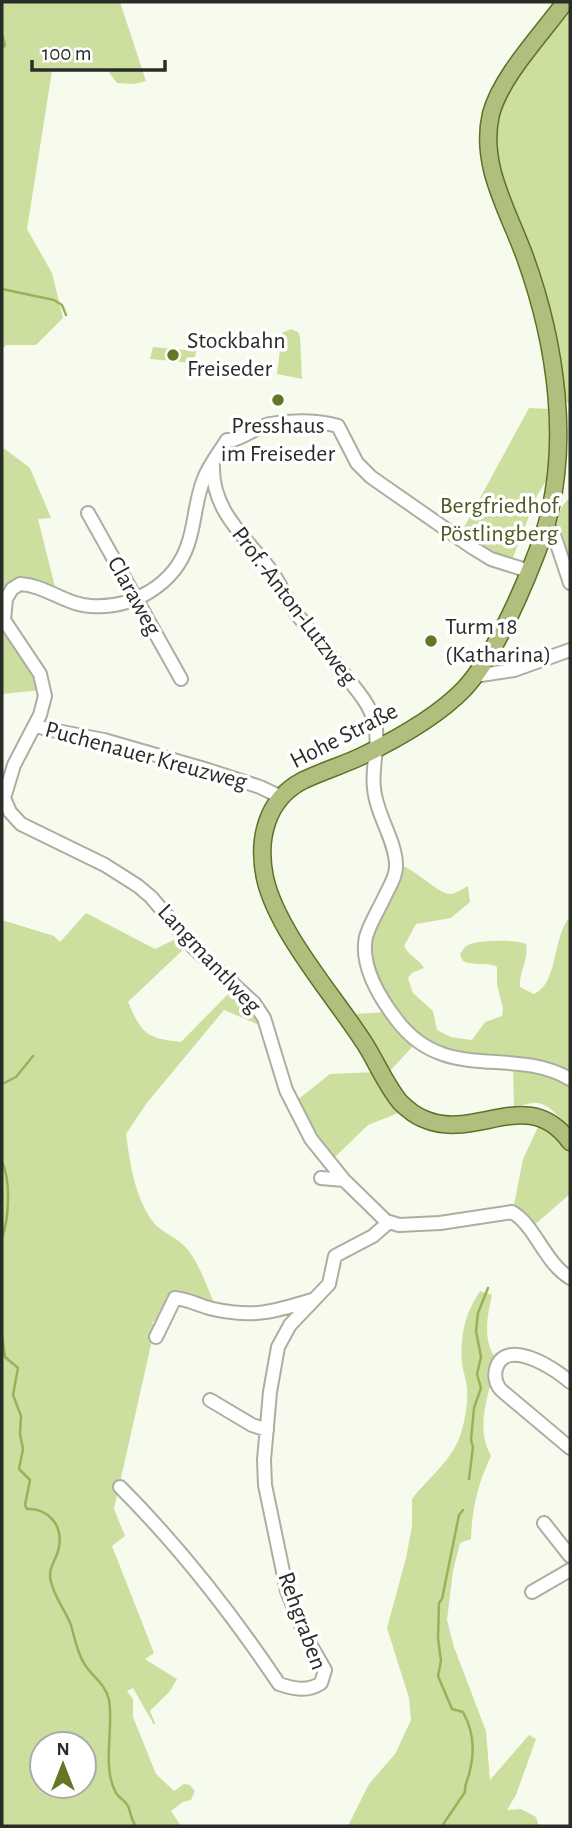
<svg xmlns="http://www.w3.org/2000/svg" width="572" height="1828" font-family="'Alegreya Sans',sans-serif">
<rect width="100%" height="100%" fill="#f7fbed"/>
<path fill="#ccdf9f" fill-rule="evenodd" d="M2,2h118l26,79 -12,3 -17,-1 -9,-12h-56l-25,158 25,44 11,45 -27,27h-30l-4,5z
M570,6v400l-5,-7c-9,-46 -17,-92 -30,-137 -14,-48 -51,-96 -35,-149 10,-35 49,-77 70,-107z
M291,329l7,3 2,5 2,42 -25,-5 5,-41z
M153,347l43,4 -1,6h-2v6l-43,-4z
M529,408l20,1 3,36 -1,27 -14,24 -25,64c-18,0 -37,-16 -51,-27z
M2,449h3l25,19 21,50 -13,1 18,72 -36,-10 -18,22z
M570,498v79c-7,-25 -25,-59 0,-79z
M2,627l28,33 11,30 -39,4z
M399,865c18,4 40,31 53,29 5,-1 11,-6 16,-8l2,16 -19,16 -35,6 -12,22c5,10 14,12 20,22l-12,5 -4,5 5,15 20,18 4,19 14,7 21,3 13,-18 17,-6 1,-7 -6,-25v-17c-12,-6 -21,0 -34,-6l-3,-7c3,-4 4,-7 8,-9 8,-5 49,-6 58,-1 3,15 -7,28 -6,43l14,7c25,-11 18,-58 36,-77v160l-93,-18 -51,-14 -44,-52 -15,-50z
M86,913l69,36 25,-12 7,9 -59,56c14,32 18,36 53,40l51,-52 27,22 5,15 -40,-17 -78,94 -20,30c4,29 9,65 28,89 8,10 24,14 34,27 12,15 19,37 27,55l-21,-4 -23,-9 -1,2 3,3 -14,24 -7,1 3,5 -41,182 11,27 -13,10 42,107 -9,6 32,20 -7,12 -20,20 5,12 -1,2 -21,-37 -6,3 6,8v18l23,57 18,17 10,-7 6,1 5,6 -4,9 -8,2 -12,9 10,15h-179v-906l52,16 6,6zM42,1744h42v42h-42z
M387,1012l28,32 -25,27 -35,-57z
M513,1067h13l44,15v46c-11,-10 -22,-27 -38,-25 -7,1 -11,3 -18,3z
M376,1072l25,40 -33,13 -35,34 -20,-24 -17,-34 34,-27z
M539,1125l11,5 20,23v41l-38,33 -18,-22 9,-46z
M480,1291l12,4c-5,22 -10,46 5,65 -7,31 -23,65 -6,96 -13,28 -19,52 -20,83l-11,4 -7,28 -6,49 7,27 32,84 4,49 39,-45 7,4 -20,56 -9,15 14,-1 15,8 3,9h-191l21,-42 26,-30 16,-34 -2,-22 -22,-70 19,-70 6,-32v-27c16,-21 41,-39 49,-66 4,-13 7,-29 6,-43 0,-9 -4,-18 -5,-27 -2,-27 3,-50 18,-72z"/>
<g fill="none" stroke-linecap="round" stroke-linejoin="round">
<path stroke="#9ab15a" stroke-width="2.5" d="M2,34l3,11 -3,3
M2,289l52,11 8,5 4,10
M2,1084l14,-7 17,-21
M2,1162c9,18 7,57 0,76
M2,1335l3,22 13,11 -5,27 8,21 -1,18 3,15 -4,20 11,11 -5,25 2,4c21,-1 36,16 32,38 -2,13 -12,20 -8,35 4,16 14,28 20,43 4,14 6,28 14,40 8,12 21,20 24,35 5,27 -7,65 6,91 2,6 10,9 13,15 3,7 3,14 8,20
M469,1479l4,-32 -2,-7 3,-32 7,-20 -4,-14 4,-17 -5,-26 2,-18 10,-25
M442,1826l23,-34c-1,-8 4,-14 5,-22 5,-20 3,-40 -7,-58l-11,-3 -14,-33 3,-15 -3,-23 1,-35 3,-4 17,-84 4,-5"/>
<g stroke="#abafa2" stroke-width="16">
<path id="minor" d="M213,464c-2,45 30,71 56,104 11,14 17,31 27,45 14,18 29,36 43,54 12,17 28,32 35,53 7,23 -3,45 0,68 2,26 21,51 22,76 1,12 -7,23 -12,34 -6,13 -14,25 -18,39 -6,28 14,61 30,82 49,66 116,26 174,60
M88,513l93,166
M546,527l7,5 17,51
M529,571l-38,-12 -18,-11 -102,-71 -14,-14 -19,-37c-20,-6 -47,-6 -68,-2 -12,3 -25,12 -37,16h-6c-8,13 -19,26 -24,41 -8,21 -8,43 -15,63 -13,40 -55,65 -97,62 -25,-1 -46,-21 -71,-22l-8,5 -6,10 -2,21 36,54 5,22 -5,19 -26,50 -10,33 6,14 11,12 84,41 33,21 13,11 44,52 59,54 10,15 22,72 25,49 33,41 42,41 13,4 41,-2 72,-11c23,13 32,50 58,66
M474,676l40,-6 56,-20
M35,725l11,4 58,11 104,30 52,17 21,10
M321,1178l23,2
M156,1337l19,-39c13,1 25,8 38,11 41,9 60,3 99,-9
M570,1382c-14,-13 -65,-46 -74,-13 -2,8 0,15 5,21l69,58
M210,1400l42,25 15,5
M120,1487c60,60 112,127 159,197 15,5 29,8 42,-1l4,-13 -19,-33 -19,-46 -22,-106 -1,-25 6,-68 8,-45 12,-22 39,-41 6,-28 38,-20 16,-14
M544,1523l26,33
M532,1592l38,-22"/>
</g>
<g stroke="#607028" stroke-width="19">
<path id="major" d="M565,2c-23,32 -64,74 -74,112 -12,51 17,96 34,143 31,86 47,191 18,279 -16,44 -47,119 -79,153 -27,28 -65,49 -100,66 -20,10 -42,16 -62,26 -36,19 -45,59 -37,97 12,54 70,119 100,166 12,19 21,41 35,58 7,7 16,14 24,17 52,23 104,-35 146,23"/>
</g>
<use href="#minor" stroke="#fff" stroke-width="12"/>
<use href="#major" stroke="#b1bf7e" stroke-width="16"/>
</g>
<g fill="#647727" stroke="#fff" stroke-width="2.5">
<circle cx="173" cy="355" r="7"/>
<circle cx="278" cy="400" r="7"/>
<circle cx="431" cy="641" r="7"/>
</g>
<g text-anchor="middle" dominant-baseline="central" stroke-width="7" stroke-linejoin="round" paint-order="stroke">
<g font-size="24" fill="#2a2c27" stroke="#fff" text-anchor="start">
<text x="187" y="341">Stockbahn<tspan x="187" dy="28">Freiseder</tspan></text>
<text x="278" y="426" text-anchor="middle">Presshaus<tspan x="278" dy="28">im Freiseder</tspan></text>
<text x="445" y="627">Turm 18<tspan x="445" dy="28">(Katharina)</tspan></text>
</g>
<g font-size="24" fill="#4d5b1e" stroke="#fff">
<text x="499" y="506">Bergfriedhof<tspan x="499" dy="28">Pöstlingberg</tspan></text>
</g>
<g font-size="24" fill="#2a2c27" stroke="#fff">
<text transform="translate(134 596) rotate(61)">Claraweg</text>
<text transform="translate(294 606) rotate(53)">Prof.-Anton-Lutzweg</text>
<text transform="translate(344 736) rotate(-27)">Hohe Straße</text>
<text transform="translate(146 756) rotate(15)">Puchenauer Kreuzweg</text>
<text transform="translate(209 959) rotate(47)">Langmantlweg</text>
<text transform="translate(302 1621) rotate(70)">Rehgraben</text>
</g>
</g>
<rect width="572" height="1828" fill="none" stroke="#2a2c27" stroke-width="7"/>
<g transform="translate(63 1765)"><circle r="33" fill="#ffffff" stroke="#aaaba9" stroke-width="2"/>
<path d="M0-5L12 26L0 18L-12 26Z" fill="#647727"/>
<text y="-10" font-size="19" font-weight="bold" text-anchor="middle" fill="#2a2c27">N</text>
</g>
<path d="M32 60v10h133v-10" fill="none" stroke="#2a2c27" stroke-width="3.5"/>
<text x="42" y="60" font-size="21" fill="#2a2c27" stroke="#ffffff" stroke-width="5" paint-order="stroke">100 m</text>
</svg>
